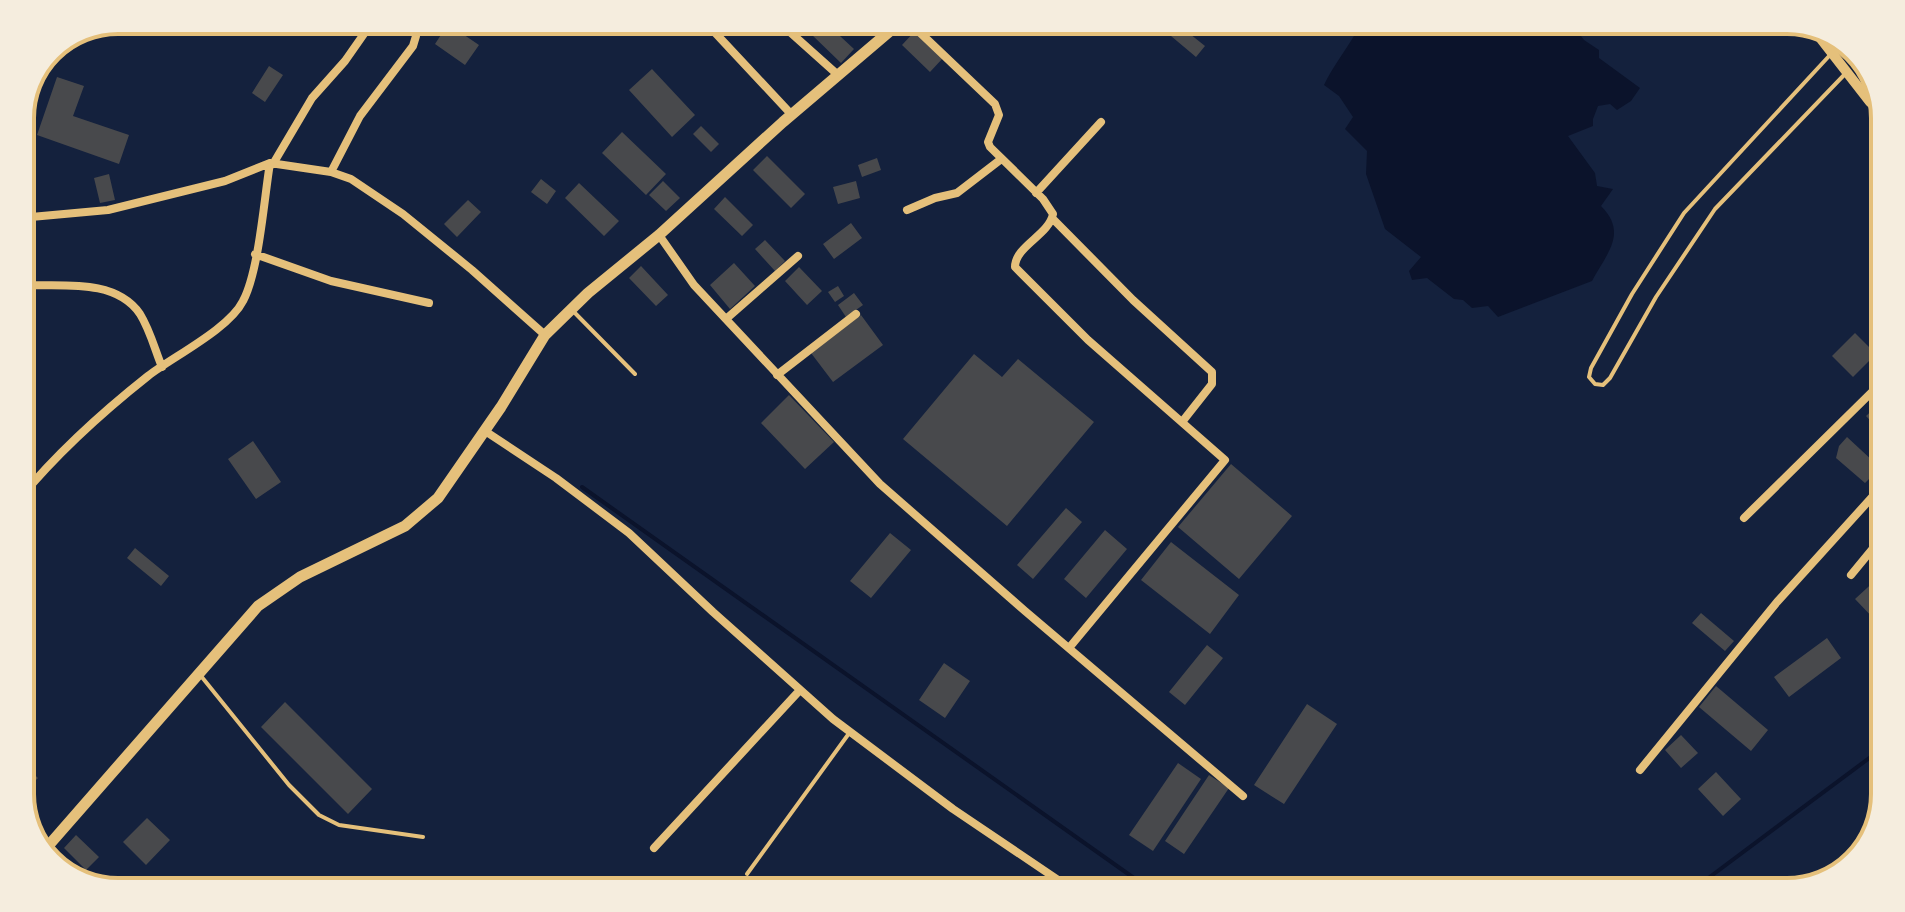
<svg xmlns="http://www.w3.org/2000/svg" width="1905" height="912" font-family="Karla,sans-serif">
<rect width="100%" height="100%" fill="#14213d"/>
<path fill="#0b132b" d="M1359,27l216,1 9,12 15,10v8l41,30 -9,13 -14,9 -7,-6 -12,2 -5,13v7l-25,10 27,37 2,13 16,3 -12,17c27,27 6,47 -9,75l-94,36 -10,-11 -16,2 -9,-8 -9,-1 -27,-21 -15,2 -3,-9 12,-14 -36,-28 -19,-55 1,-23 -22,-22 8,-12 -14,-21 -15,-11c10,-21 24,-37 35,-58z"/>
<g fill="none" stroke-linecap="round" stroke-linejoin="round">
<path stroke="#0b132b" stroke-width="4" d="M582,487l566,401
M1691,891l185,-138"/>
</g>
<path fill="#48494c" d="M448,24l31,21 -14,20 -30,-21z
M820,24h7l27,25 -13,14 -30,-29z
M1180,26l25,20 -9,11 -25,-21z
M915,31l28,27 -13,14 -28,-27z
M269,66l14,9 -18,27 -13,-9z
M652,69l43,46 -23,22 -43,-47z
M57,77l27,9 -11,30 56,19 -10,29 -82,-29z
M701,126l18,18 -8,8 -18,-18z
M622,132l44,42 -20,21 -44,-42z
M767,156l38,38 -14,14 -38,-38z
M877,158l4,12 -19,7 -4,-12z
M109,174l6,26 -15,3 -6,-25z
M541,179l15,12 -9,13 -16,-12z
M663,181l17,17 -14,13 -17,-16z
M856,181l4,17 -22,6 -5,-17z
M579,183l40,38 -15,15 -39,-38z
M725,197l28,28 -11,11 -28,-27z
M468,200l13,12 -24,25 -13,-13z
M851,223l11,15 -28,21 -11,-15z
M765,240l20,21 -10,10 -20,-22z
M734,263l21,23 -25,23 -20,-24z
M641,266l27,29 -12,11 -27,-28z
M799,267l23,24 -15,14 -22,-24z
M838,286l6,10 -9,6 -7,-10z
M854,293l9,12 -17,12 -8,-12z
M861,315l22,30 -50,37 -22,-29z
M1855,333l21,21 -23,23 -21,-21z
M974,354l28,23 16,-18 76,63 -87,104 -104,-87z
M789,395l45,47 -29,27 -44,-46z
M1881,402v30l-15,-16z
M1847,437l27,25v12l-9,9 -29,-25 3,-12z
M253,441l28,41 -25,17 -28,-40z
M1231,464l61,52 -53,63 -61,-52z
M1066,508l16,14 -49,57 -16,-14z
M1105,530l22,19 -41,49 -22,-19z
M890,533l21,17 -40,48 -21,-17z
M1171,542l68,53 -29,39 -69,-54z
M135,548l34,28 -8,10 -34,-28z
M1879,577l-1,42 -2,2 -21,-22z
M1701,613l33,28 -9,10 -33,-28z
M1827,638l14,20 -52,39 -15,-20z
M1207,645l16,13 -38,47 -16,-13z
M944,663l26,18 -25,37 -26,-18z
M1716,686l52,44 -17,21 -52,-44z
M285,702l87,87 -24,25 -87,-87z
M1307,704l30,20 -53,80 -30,-19z
M1681,735l17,18 -17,15 -16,-18z
M20,761l18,17 -18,18z
M1178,763l23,16 -48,72 -24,-16z
M1716,772l25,27 -18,17 -25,-27z
M1209,775l20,13 -45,66 -19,-13z
M147,818l23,22 -24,25 -23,-23z
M76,835l23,22 -13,13 -22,-22z"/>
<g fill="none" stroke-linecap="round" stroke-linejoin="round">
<path stroke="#e5c07b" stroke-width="4" d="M1830,55l-146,158 -52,81 -41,74 -2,9 6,7 8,1 7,-7 46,-81 59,-88 130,-135
M573,311l62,63
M201,676l88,109 30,30 20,10 84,12
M747,874l103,-142"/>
<path stroke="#e5c07b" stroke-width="8" d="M706,23l85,91
M781,24l57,51
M912,25l83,79 4,11 -11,27 2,5 53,52 10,15c-4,21 -38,32 -38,53l73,73 137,120 -156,188
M273,164l39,-66 33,-37 28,-40
M331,172l29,-56 53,-70 3,-10 -4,-14
M1036,193l65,-71
M907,210l28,-12 22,-5 43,-33
M20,218l88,-8 117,-29 45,-18 61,9 20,7 52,35 69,56 73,65
M1053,219l80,81 79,72v12l-30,38
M659,235l35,50 186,199 145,127 218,185
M255,254l76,27 98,22
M20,285c38,2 95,-8 120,29 10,16 15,36 22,53
M726,319l72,-63
M777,375l79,-61
M485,431l71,47 73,55 84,79 120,107 120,90 117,79
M20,498c39,-47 80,-84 128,-122 26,-20 81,-47 95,-75 16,-30 21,-102 27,-138
M1744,518l137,-135
M1851,575l28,-34
M1640,770l137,-168 97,-107 6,-28
M654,848l146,-158"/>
<path stroke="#e5c07b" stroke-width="10" d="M1814,30l56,72 15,13"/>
<path stroke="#e5c07b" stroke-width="11" d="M42,853l216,-247 42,-29 105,-51 33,-28 63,-91 44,-72 43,-42 71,-58 124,-113 114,-97"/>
<path stroke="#e5c07b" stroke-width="12" d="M1842,41l34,45"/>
</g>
<path d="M0 0H1905V912H0ZM118 34H1787A84 84 0 0 1 1871 118V794A84 84 0 0 1 1787 878H118A84 84 0 0 1 34 794V118A84 84 0 0 1 118 34Z" fill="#f5edde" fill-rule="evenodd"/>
<path fill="none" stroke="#e5c07b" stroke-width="4" d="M118 34H1787A84 84 0 0 1 1871 118V794A84 84 0 0 1 1787 878H118A84 84 0 0 1 34 794V118A84 84 0 0 1 118 34Z"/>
</svg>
